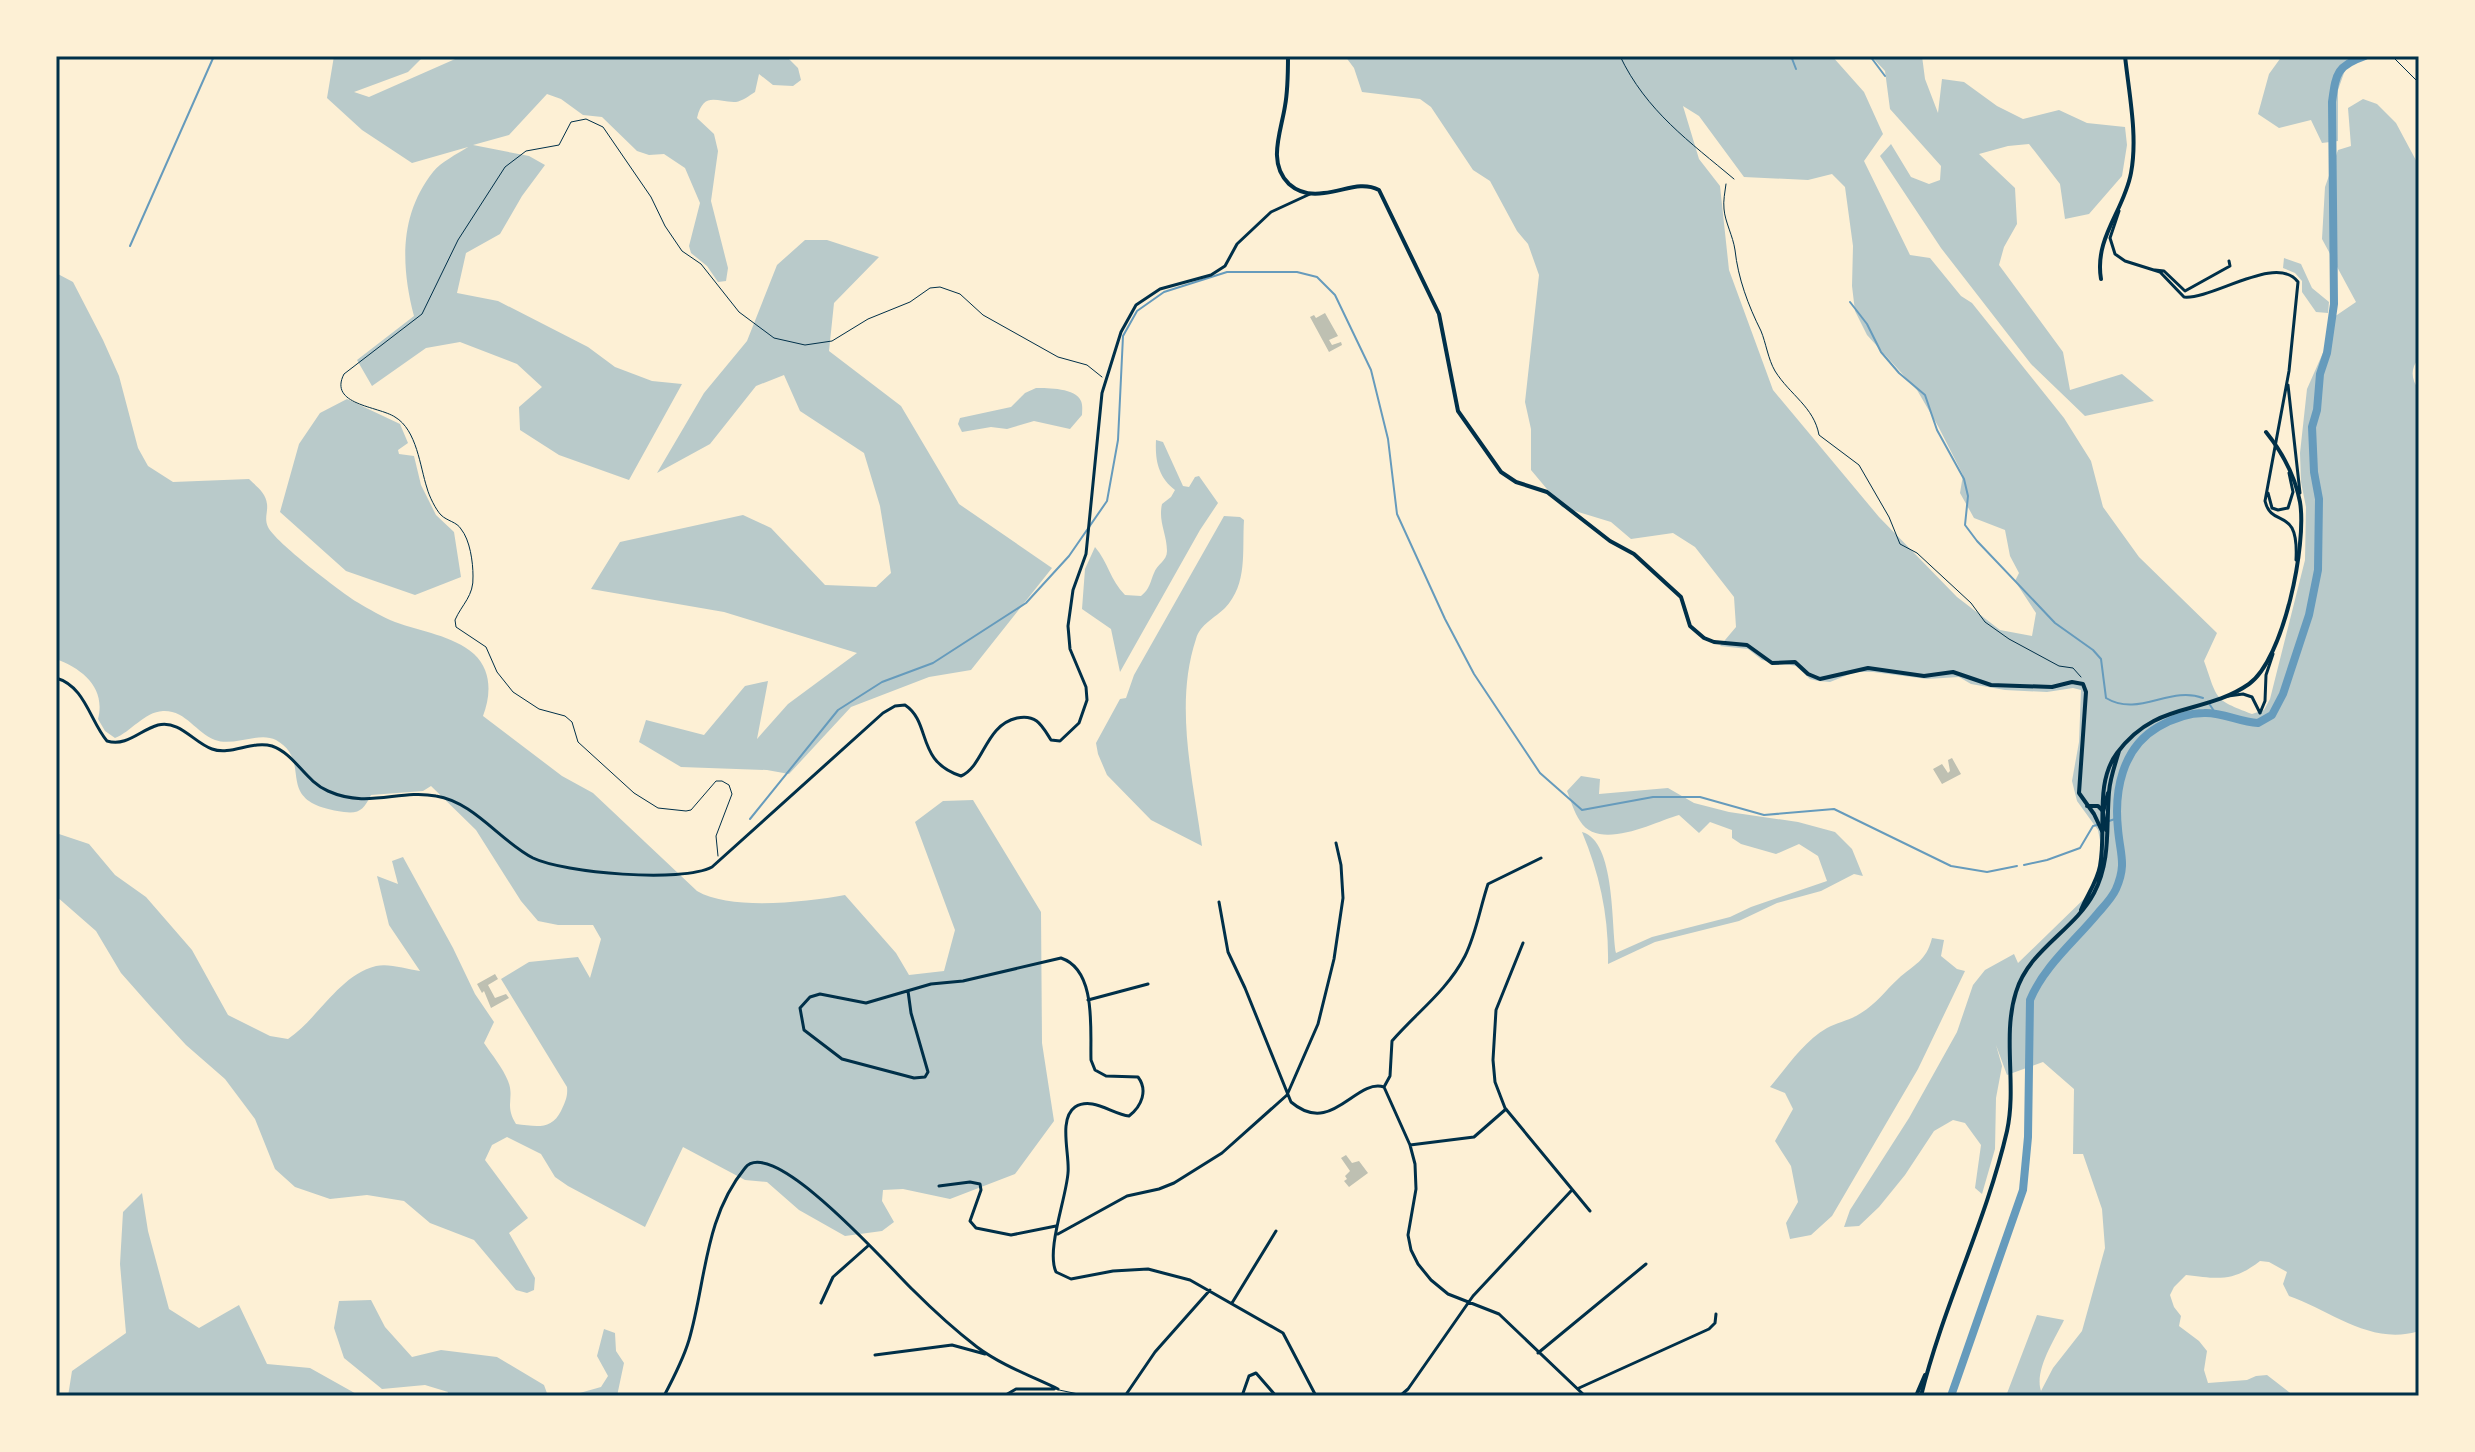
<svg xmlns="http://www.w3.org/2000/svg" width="2475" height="1452" font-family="Rubik,sans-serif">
<rect width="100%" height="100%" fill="#fdf0d5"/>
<path fill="#b9caca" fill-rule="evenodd" d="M334,56h90l-16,16 -54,20 15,5 93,-41h324l12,12 3,12 -8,6 -20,-1 -14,-11 -4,18c-6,4 -13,9 -19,10 -19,1 -32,-12 -39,16l17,16 4,17 -7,50 17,67 -2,13 -8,1 -11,-16 -16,-13 -2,-7 11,-43 -15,-35 -21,-14 -15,1 -12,-4 -35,-34 -19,-2 -22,-16 -14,-5 -38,41 -36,10 56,11 16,9 -23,31 -22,38 -34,19 -9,40 41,8 90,46 27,20 37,14 30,3 -53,96 -70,-25 -39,-25 -1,-23 23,-20 -25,-23 -57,-22 -34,6 -54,38 -15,-26 57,-44c-13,-50 -15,-101 19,-144 8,-10 24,-18 35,-25l-56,16 -50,-33 -35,-32z
M1345,56h487l32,36 19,42 -19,27 46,94 20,3 31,38 11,7 92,115 27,43 12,46 36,50 78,76 -13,28c14,39 9,38 48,53l12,-4 6,-11 35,-139 1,-53 -5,-25 -1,-29 7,-64 22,-50 5,-22 22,-15 -34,-63 3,-52 13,-37 13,-4 -3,-38 15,-9 14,5 19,19 23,43v192c-9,11 -8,21 0,32v941c-48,15 -87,-20 -130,-35l-6,-12 4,-12 -18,-10 -9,-1c-27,21 -41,18 -74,14l-12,12 -4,8 4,12 7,9 -2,10 20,15 8,10 -3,19 4,13 39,-3 9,-4 11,-1 27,21h-288l31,-81 27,5c-9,19 -30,50 -23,71l12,-23 29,-37 23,-83 -3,-39 -19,-55h-10l1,-65 -31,-27 -36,13 -11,-30 6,21 -6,32 -1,51 -13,45 -7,-6 6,-43 -16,-22 -12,-3 -19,11 -29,44 -26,32 -20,19 -15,1 6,-17 59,-92 48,-86 16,-47 12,-15 29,-16 4,9 69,-67 11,-24 3,-27 -3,-15 -21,-29 -5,-20 7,-39 2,-52 -8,-2 -26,4 -42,-2 -34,-6 -12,-7 -32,2 -54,-7h-18l-25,10 -12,-1 -8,-2 -14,-13 -34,-6 -14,-11 -28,-3 16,-19 -2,-30 -39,-50 -22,-14 -42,6 -20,-17 -49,-15 -31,-37v-41l-6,-27 14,-127 -11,-31 -11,-13 -27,-50 -17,-11 -42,-63 -11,-8 -58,-7 -8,-24zM1683,106l16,10 45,61 64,3 24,-6 13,13 8,59 -1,40 3,25 12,24 50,55 21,36 25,49 -3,18 14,25 31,12 5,26 9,17 -4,8 21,32 -4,23 -32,-6 -43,-33 -78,-80 -106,-127 -44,-120 -9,-84 -21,-27z
M1871,56h51l3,23 13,34 4,-34 22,3 33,24 26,13 36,-9 28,13 38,4 2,18 -5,31 -33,38 -24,5 -5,-35 -31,-40 -21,2 -29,8 36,34 2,36 -13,23 -5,18 64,87 7,38 52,-16 32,27 -69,15 -54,-52 -90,-116 -61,-92 11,-12 20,33 18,7 11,-4 1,-14 -51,-57 -5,-38z
M2282,56h68l-12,34v51l-16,2 -11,-23 -32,8 -21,-14 11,-40z
M805,240h22l52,17 -45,46 -5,48 72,55 58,98 93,64 -81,102 -42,7 -78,30 -62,67 -22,-4 -86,-3 -42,-25 7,-22 58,15 41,-49 23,-5 -11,58 31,-35 69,-51 -133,-41 -133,-23 29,-47 123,-27 28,13 54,57 51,2 15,-14 -11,-67 -16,-53 -64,-42 -16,-36 -28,11 -46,58 -53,29 47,-80 43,-52 30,-76z
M2284,258l17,6 11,24 17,14 -1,11 -12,-1 -14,-20v-11l-7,-8 -12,-5z
M56,273l17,9 30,58 16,36 19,72 10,18 25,16 76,-3c7,7 17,14 18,25 1,9 -3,14 1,23 7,15 73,65 89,75 12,7 25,15 38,20 27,10 57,13 79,32 18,17 17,41 9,62l79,60 31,17 104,98c34,20 109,11 148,4l51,58 13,22 35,-4 11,-41 -40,-108 28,-21 30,-1 68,112 1,131 12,78 -39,53 -65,25 -47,-10 -20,1 -1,11 12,21 -12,9 -37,5 -46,-26 -32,-28 -22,-2 -62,-33 -38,80 -77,-41 -13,-9 -14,-23 -34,-17 -15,8 -7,15 43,58 -19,15 26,45 -1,12 -7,3 -11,-3 -42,-50 -44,-17 -26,-22 -37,-6 -37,4 -35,-12 -20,-18 -20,-50 -30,-40 -39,-34 -35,-38 -30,-34 -25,-42 -40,-35v-63l33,11 26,31 31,22 46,53 36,65 42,21 18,3c30,-20 51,-64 88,-73 13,-3 30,3 44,5l-31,-46 -12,-49 21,8 -6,-23 11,-4 50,91 22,46 19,28 -10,21c8,12 19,25 24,38 7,17 -4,24 8,43 19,2 35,7 45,-13 4,-9 7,-14 6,-24l-66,-108 28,-17 49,-5 12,21 11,-39 -8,-14h-35l-20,-4 -17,-20 -45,-71 -45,-44 -8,5 -52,4c-7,14 -11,19 -27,17 -75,-10 -28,-49 -68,-72 -17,-9 -42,7 -61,0 -19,-7 -29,-30 -52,-29 -19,1 -32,21 -48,27l-10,-7 -7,-12c8,-31 -15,-50 -42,-60z
M1036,388c12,0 40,0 45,13 2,5 1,10 1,14l-12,14 -36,-8 -27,8 -16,-2 -29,5 -4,-8 2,-6 51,-11 14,-14z
M347,399l53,25 8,19 -10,7 1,4 15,2 7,29 15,30 18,17 7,45 -46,18 -69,-24 -66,-59 19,-68 21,-31z
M1156,440l7,2 20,44 6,1 6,-10 4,-1 19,27 -18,27 -80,142 -9,-43 -29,-20 3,-40 10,-22c13,15 15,33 30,48l16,1c9,-7 9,-14 13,-23 3,-9 13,-12 13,-22 0,-17 -9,-29 -5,-47l9,-7 4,-7c-17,-13 -20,-30 -19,-50z
M1224,516l16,1 4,3c-2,31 4,64 -19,88 -10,10 -25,16 -29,31 -22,66 -3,140 6,207l-51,-26 -44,-45 -9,-21 -2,-11 24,-44 6,-1 8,-23z
M1581,776l19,3 -1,15 69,-6 26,15 35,9 69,10 37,10 17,17 11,27 -9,-2 -33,17 -44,12 -38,18 -84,21 -47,22c1,-47 -8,-89 -26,-132 34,9 29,95 34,121l36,-16 78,-20 21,-10 76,-26 -9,-25 -19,-12 -23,10 -35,-10 -9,-6v-8l-22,-8 -11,11 -20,-18c-25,7 -80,37 -99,6 -6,-9 -9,-20 -13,-30z
M1932,938l12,2 -3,16 16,13 8,2 -47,98 -86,147 -21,19 -21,4 -4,-16 12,-21 -7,-36 -16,-25 18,-32 -8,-16 -15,-6c17,-20 34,-46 57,-59 11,-6 24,-8 34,-15 15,-9 24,-22 37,-34 16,-15 28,-17 34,-41z
M142,1193l6,38 21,78 30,19 40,-23 28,59 43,4 50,28h-292l4,-25 54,-38 -6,-69 3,-52z
M371,1300l14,27 27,30 29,-7 56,7 47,28 4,11h-101l1,-4 -23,-7 -43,4 -38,-31 -10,-30 5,-27z
M604,1329l11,4 1,18 8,12 -7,33h-48l32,-9 7,-11 -11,-20z"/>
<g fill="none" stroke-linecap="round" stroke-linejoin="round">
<path stroke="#669bbc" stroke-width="2" d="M1791,56l5,13
M1870,56l15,20
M130,246l84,-190
M1850,302l17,22 14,28 18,21 26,22 12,35 27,49 4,17 -3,29 12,16 78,82 38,27 8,9 5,39c33,20 64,-13 97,0
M2210,705l6,9
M750,819l88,-109 44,-28 51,-19 93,-60 43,-47 38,-55 11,-61 5,-104 14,-25 27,-19 63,-20h70l20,5 18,18 36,75 17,69 9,75 48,105 29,55 66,99 42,37 71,-13h47l64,18 70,-6 117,57 36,6 30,-6
M2109,821l9,-3
M2024,865l23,-5 33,-12 13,-22 4,-1"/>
<path stroke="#669bbc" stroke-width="8" d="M1951,1396l72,-206 5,-53 2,-137c14,-34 45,-59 68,-87 6,-7 14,-15 18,-24 11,-25 4,-35 2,-60 -4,-38 4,-81 40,-102 14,-8 29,-14 46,-14 18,-1 35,9 54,10l14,-8 11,-21 26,-79 9,-45 1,-71 -5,-27 -2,-45 5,-17 3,-36 7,-21 7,-49 -2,-202c4,-28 4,-36 33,-46"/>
</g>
<path fill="#bec0b2" d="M1325,313l13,23 -9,4 3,5 9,-3 1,3 -13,7 -19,-35 4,-2 2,3z
M1952,758l9,16 -19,10 -9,-15 9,-5 6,9 2,-2 -2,-11z
M495,974l3,5 -10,6 7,13 11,-4 3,4 -18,10 -7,-17 -2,2 -5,-9z
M1346,1155l6,8 7,-2 9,12 -19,14 -5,-6 3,-2 -2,-3 5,-5 -9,-13z"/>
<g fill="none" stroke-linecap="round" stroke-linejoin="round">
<path stroke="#003049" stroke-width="1" d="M1620,56c26,55 70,86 114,123
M2392,56l27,27
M1726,184c-1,8 -3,17 -2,25 1,13 9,27 11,41 3,28 13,55 26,81 5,12 7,28 14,40 15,24 39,36 44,64l40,30 30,52 11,27 17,9 54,50 14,19 24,17 50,27 14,2 8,9
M718,856l-2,-20 16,-42 -3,-9 -7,-4h-6l-25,29 -5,1 -28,-3 -24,-15 -56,-51 -6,-20 -7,-6 -26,-7 -26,-17 -16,-20 -11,-25 -30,-20 -1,-7c7,-16 19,-24 18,-44 0,-14 -3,-36 -12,-47 -4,-7 -14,-8 -20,-14 -5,-5 -12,-19 -14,-27 -7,-21 -10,-58 -32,-71 -17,-11 -67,-12 -51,-43l78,-60 36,-74 47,-73 21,-16 33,-6 12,-23 15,-3 17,8 48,70 14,29 17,25 19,13 38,48 35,26 31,7 27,-4 36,-22 42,-17 20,-14 10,-1 20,7 23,21 75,42 29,8 15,12"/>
<path stroke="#003049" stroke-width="1" d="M1059,1390l29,6"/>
<path stroke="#003049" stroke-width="3" d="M2119,211l-9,27 5,16 10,7 35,11 24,25c28,3 93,-44 114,-15l-9,89 -24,130c7,29 34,3 31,59
M2155,270l9,1 21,20 45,-25 -1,-5
M2288,385l12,108
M2268,493l4,15 6,2 10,-2 5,-16 -4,-19
M56,678c29,8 34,43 51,63 20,6 33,-11 51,-16 22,-5 35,17 54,24 19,7 40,-9 60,-3 23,8 33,35 56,45 40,18 71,-2 108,5 38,6 64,45 97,62 31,15 149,25 179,9l171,-154 12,-7 10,-1c27,18 10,56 56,71 23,-10 24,-51 56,-58 20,-4 25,8 34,22l9,1 19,-18 8,-23 -1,-13 -16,-38 -2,-23 5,-36 13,-36 16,-161 19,-61 15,-27 24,-16 51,-14 14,-9 12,-22 34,-32 39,-18
M2228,696l15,-2 9,3 8,16
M2260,713l5,-12 1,-26 7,-21
M1219,902l9,50 17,36 46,114c41,35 64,-24 93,-15
M1523,943l-27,67 -3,50 2,22 10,26 85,103
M908,991l3,22 17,59 -3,5 -11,1 -72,-19 -38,-29 -4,-22 10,-11 10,-3 46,9 65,-19 32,-3 98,-23c36,12 29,72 30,102l4,10 11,6 32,1c10,13 4,29 -9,39 -17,-2 -37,-20 -54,-9 -17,12 -5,48 -7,66 -2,26 -22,77 -12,99l15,7 42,-8 35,-2 42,11 93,53 33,63
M1088,1000l60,-16
M1384,1087l26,58 5,19 1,25 -8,46 3,15 7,14 13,16 17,14 51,20 86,82
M1384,1087l6,-11 2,-35c24,-28 55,-50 73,-85 11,-22 15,-48 23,-72l53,-26
M1287,1095l31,-71 16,-65 9,-61 -2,-33 -5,-22
M1410,1145l64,-8 32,-28
M939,1186l31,-4 10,2 1,6 -11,31 6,7 35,7 45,-9
M1058,1234l69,-38 32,-7 15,-6 48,-30 65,-58
M821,1303l12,-26 36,-32
M1232,1303l44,-72
M1538,1353l108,-89
M875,1355l77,-10 33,9
M1579,1388l130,-59 6,-6 1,-9
M664,1396c9,-17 19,-36 25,-56 17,-58 15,-122 56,-172 27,-35 147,102 168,122 20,20 42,40 64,57 24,18 54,29 81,42
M1004,1396l12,-7h38
M1125,1396l30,-44 55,-62
M1242,1396l7,-20 7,-3 20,23
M1400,1396l8,-7 65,-93 98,-105"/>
<path stroke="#003049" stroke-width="4" d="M1288,56c0,17 0,34 -3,50 -4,26 -18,57 4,78 10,9 23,11 35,9 20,-2 37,-12 55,-3l60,124 19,97 43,61 15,10 31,10 63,49 24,13 47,43 9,29 14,12 10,4 33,3 25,18 23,-1 13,12 12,5 48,-11 56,8 29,-4 38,13 61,2 20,-5 11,2 3,8 -7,101 15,21 8,17
M2087,806h11l5,5
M2106,830l-3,-18 5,-19
M1916,1396l9,-21"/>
<path stroke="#003049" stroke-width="4" d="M2101,279c-7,-41 23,-68 30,-106 7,-37 -2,-79 -6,-117
M2081,910c6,-15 16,-28 19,-44 7,-37 -6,-82 17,-113 39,-53 86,-37 132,-69 35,-25 58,-140 51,-182 -5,-26 -18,-50 -34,-70
M1921,1396c22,-90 65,-174 86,-265 10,-46 -5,-95 9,-139 13,-43 58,-61 78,-99 17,-32 12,-66 15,-101 1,-14 6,-27 10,-41"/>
</g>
<rect width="2475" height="1452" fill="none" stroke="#fdf0d5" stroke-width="116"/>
<rect x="58" y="58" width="2359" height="1336" fill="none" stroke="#003049" stroke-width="3"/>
</svg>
